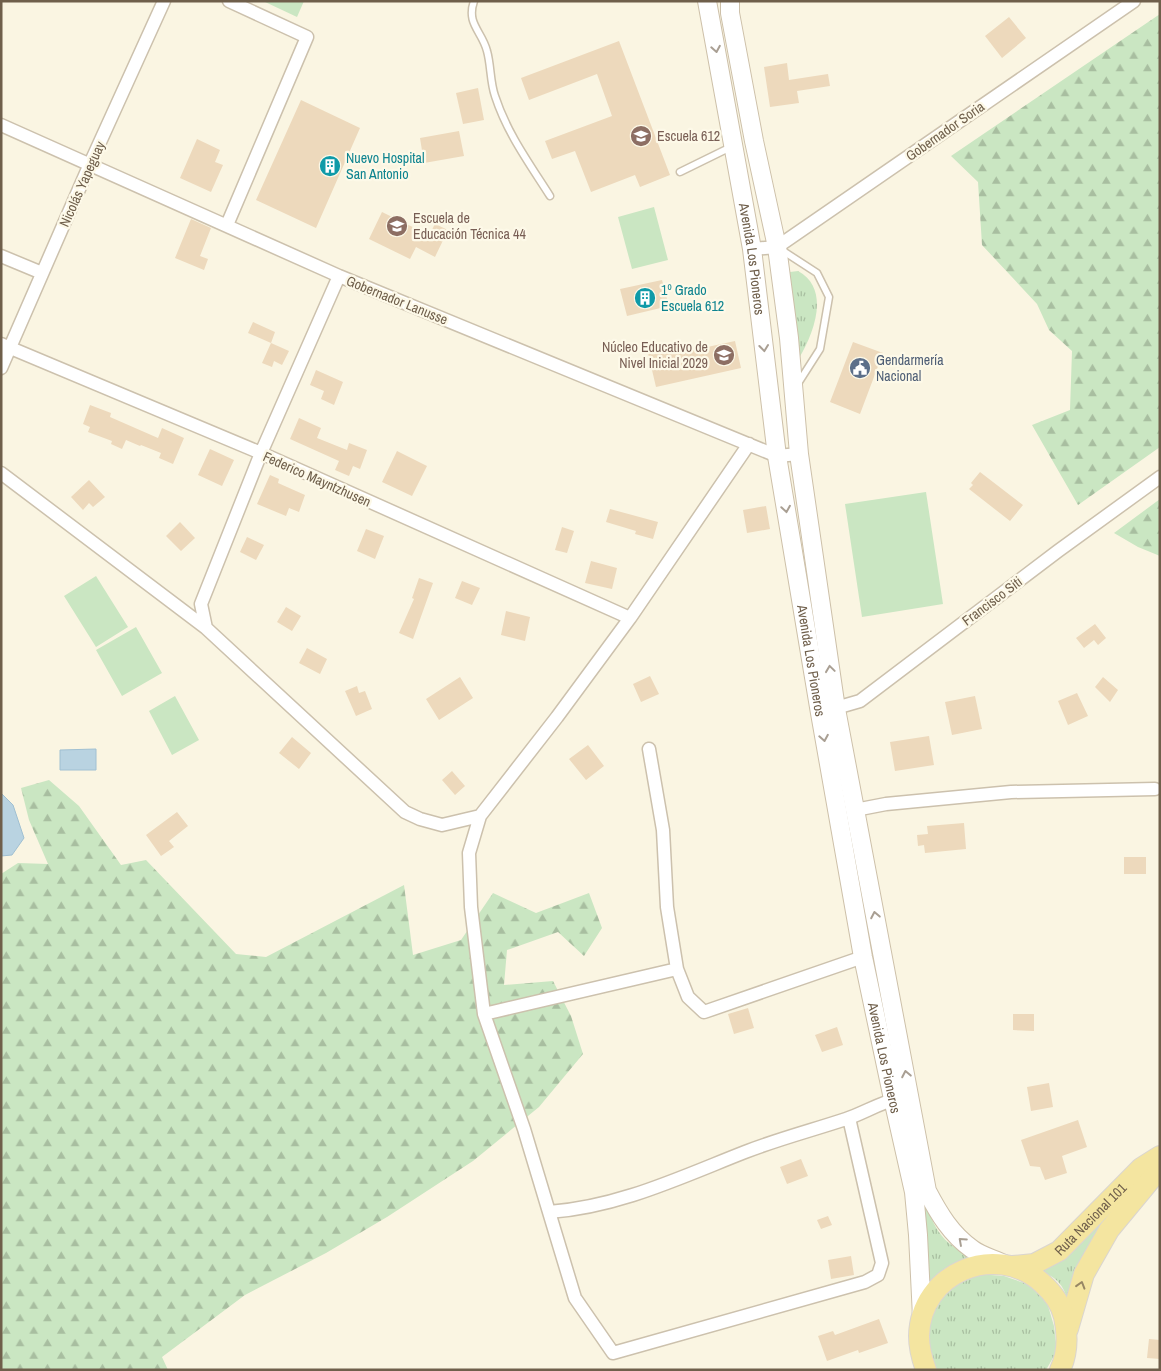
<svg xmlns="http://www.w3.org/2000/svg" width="1161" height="1371" font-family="'Archivo Narrow',sans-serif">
<defs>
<pattern id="grass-tufts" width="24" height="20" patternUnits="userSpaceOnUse" patternTransform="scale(1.25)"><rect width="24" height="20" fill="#cae6c2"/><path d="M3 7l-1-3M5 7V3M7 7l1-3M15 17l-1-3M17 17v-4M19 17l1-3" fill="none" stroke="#a8bea0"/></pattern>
<pattern id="forest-firs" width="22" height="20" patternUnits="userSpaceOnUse" patternTransform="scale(1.25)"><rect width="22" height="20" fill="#cae6c2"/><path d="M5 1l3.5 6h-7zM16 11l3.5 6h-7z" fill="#a8bea0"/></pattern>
</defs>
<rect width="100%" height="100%" fill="#faf5e2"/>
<path fill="url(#grass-tufts)" d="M798,271c33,18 16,62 1,87l-9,-86z
M1129,1191l-60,114c-5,-19 -10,-26 -28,-34z
M921,1192c13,33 17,52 54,65 -22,7 -33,12 -46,30z
M978,1274l26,2 23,8 19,15 8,27 3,25 -11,19h-109l-10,-21 2,-24 8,-24 19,-17z"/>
<path fill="url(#forest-firs)" d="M1160,14v433l-82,58 -46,-80 38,-15 2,-59 -23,-21 -12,-26 -55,-59 -4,-63 -27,-26z
M1160,499v57l-22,-9 -24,-14z
M49,780l30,26 42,59 25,-5 90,94 30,3 138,-72 9,70 48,-15 32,-47 43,20 53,-20 13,35 -18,28 -26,-24 -51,18 -3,35 49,-4 18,35 12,38 -44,53 -66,54 -86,56 -61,36 -81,42 -83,62 6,13h-167v-496l17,-11 30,1 -19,-44 -8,-32z"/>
<path fill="#cae6c2" d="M263,1h41l-7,16z
M654,207l14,53 -36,9 -14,-52z
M926,492l17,112 -81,13 -17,-113z
M96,576l32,51 -32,20 -32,-51z
M136,627l26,46 -40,23 -26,-46z
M175,696l24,44 -27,15 -23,-44z"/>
<path fill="#b9d3e1" stroke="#a0c0d2" d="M96,749v21h-36v-20z
M1,793l12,12 11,33 -12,17 -11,1z"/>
<path fill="#edd9bc" d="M1009,17l17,21 -24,20 -17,-22z
M619,41l51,134 -30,12 -5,-12 -44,17 -16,-41 -23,8 -7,-18 67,-25 -15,-42 -68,26 -8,-22z
M787,63l2,17 39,-6 2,12 -33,5 2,12 -29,4 -6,-40z
M478,88l6,32 -21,4 -7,-31z
M301,100l59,28 -44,100 -60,-28z
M459,131l5,25 -40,7 -4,-25z
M197,139l23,11 -5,12 8,3 -12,27 -31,-14z
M382,212l47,23 6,-11 13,6 -13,27 -19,-10 -6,12 -41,-20z
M191,219l20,9 -11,28 8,3 -4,11 -29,-12z
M662,280l7,26 -42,10 -7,-27z
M253,322l22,10 -4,11 -23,-10z
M735,341l6,27 -85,19 -8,-34 39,-8 2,6z
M853,342l30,11 -23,61 -30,-12z
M271,343l18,8 -7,14 -8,-4 -2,6 -10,-4z
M316,370l27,12 -9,23 -13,-6 3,-8 -14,-6z
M90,405l21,8 -1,4 48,21 4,-10 22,10 -11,26 -14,-6 2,-5 -20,-8 -1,1 -14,-6 -4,9 -11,-5 1,-3 -24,-9 2,-5 -7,-3z
M299,418l22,10 -4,10 30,12 2,-7 18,7 -7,19 -7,-3 -4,10 -14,-6 4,-9 -49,-22z
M210,449l24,11 -12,26 -24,-11z
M397,451l30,15 -15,30 -30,-14z
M980,472l43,33 -13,16 -41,-32 4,-4 -2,-2z
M270,475l9,4 -1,4 27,12 -6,17 -10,-4 -3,8 -29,-12z
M89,480l16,17 -12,10 -4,-4 -6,7 -12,-13z
M766,506l4,23 -23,4 -4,-23z
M610,509l48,13 -5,17 -18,-5 1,-3 -30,-9z
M180,522l15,16 -14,13 -15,-15z
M562,527l12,4 -7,22 -12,-3z
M366,529l18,7 -9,23 -18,-8z
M247,537l17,8 -8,15 -16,-8z
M591,561l26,7 -5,21 -27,-6z
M419,578l14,5 -20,56 -14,-6 15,-34 -2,-1z
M462,581l18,7 -8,17 -17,-7z
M286,607l15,9 -9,15 -15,-9z
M506,611l24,6 -5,24 -24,-6z
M1095,624l11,14 -8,7 -4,-5 -10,8 -8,-10z
M307,648l20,11 -7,15 -21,-11z
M650,676l9,18 -18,8 -8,-18z
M460,677l13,21 -34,22 -13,-21z
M1103,677l15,13 -8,12 -15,-15z
M357,686l2,7 6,-2 7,18 -16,7 -11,-25z
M1077,693l11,23 -20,9 -10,-24z
M975,696l7,33 -30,6 -7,-33z
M929,736l5,29 -39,6 -5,-29z
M292,737l19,16 -12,16 -20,-16z
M588,745l16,21 -18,14 -17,-21z
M452,771l13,15 -10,9 -13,-15z
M177,812l11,14 -19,15 5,6 -13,9 -15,-21z
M964,823l2,26 -41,4 -1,-8 -6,1 -1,-11 11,-1 -1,-8z
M1124,857h22v17h-22z
M748,1008l6,20 -20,6 -6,-20z
M1013,1014h21v17l-21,-1z
M837,1027l6,18 -21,7 -7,-17z
M1049,1083l4,24 -22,4 -4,-24z
M1078,1120l9,27 -25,9 5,17 -22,7 -5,-13 -10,-1 -9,-26z
M801,1159l7,17 -21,8 -7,-17z
M828,1216l4,9 -11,4 -4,-9z
M851,1256l3,19 -23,4 -3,-19z
M879,1319l9,24 -29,10 -1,-3 -31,11 -9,-25 15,-5 2,4z
M1149,1339l11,1v19l-13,-1z"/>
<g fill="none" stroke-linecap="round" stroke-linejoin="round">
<g stroke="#ccc1ad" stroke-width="9">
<path id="lane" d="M474,1c-8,23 8,30 13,50 4,14 3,31 8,45 12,37 34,67 55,100
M680,172l53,-26
M780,249l37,24 12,24 -9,52 -23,36"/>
</g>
<g stroke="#ccc1ad" stroke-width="15">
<path id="street" d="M1,125l338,151 438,180 22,-2
M227,225l80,-188 -78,-36
M752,249l25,-2 357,-246
M1,256l41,17
M339,276l-78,177 -60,151 5,24 199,184 15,7 22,6 38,-9
M1,344l260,109 369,165
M1,368l89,-204 74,-163
M749,444l-119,174 -73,99 -77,99 -11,37 2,54 13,107 40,115 25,83c70,-5 132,-35 196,-60 33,-13 68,-22 101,-33 18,-6 35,-17 54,-21
M1,473l205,155
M829,710l31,-9 198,-150 102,-74
M649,749l14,81 4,77 10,62 11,28 16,15 159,-55
M855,810l31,-6 125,-12 144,-3
M484,1014l193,-45
M549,1212l26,86 38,55 252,-71 13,-7 4,-12 -33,-145"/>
</g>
<g stroke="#cdc0a9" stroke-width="20">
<g id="secondary">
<path id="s1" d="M707,1l45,248 25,207 43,257 43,244 30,142 21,93 4,43 4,82"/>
<path d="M730,1v12l24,128 23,106 12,91 10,116 37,255 91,482c12,23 24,43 45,58 9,7 22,10 32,15"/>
</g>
</g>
<g stroke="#dad5d0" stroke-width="22">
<g id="primary">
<path id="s2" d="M1013,1266l21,-2 25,-13 82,-83 19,-12"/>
<path d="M1068,1329l16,-55 25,-44 43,-52 8,-6"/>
<path d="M926,1370c-4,-11 -7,-22 -7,-34 1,-63 76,-95 123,-53 10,9 19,21 22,34 4,18 4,36 -4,53"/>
</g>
</g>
<use href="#lane" stroke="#fff" stroke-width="6"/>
<use href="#street" stroke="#fff" stroke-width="12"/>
<use href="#secondary" stroke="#fff" stroke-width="18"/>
<use href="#primary" stroke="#f4e5a0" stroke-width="20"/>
</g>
<defs><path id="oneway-chevron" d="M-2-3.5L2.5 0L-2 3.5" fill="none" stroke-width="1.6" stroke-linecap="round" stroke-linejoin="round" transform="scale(1.25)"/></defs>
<g stroke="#a99f93">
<use href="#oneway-chevron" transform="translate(716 49) rotate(80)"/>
<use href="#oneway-chevron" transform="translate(764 348) rotate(83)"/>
<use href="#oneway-chevron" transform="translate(786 509) rotate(81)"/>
<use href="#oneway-chevron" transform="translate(830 669) rotate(-98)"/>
<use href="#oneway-chevron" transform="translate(824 738) rotate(80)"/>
<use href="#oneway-chevron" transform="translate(875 915) rotate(-101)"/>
<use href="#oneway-chevron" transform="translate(906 1074) rotate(-101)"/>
<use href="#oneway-chevron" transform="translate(962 1241) rotate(-138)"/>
</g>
<use stroke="#978764" href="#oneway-chevron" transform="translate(1081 1285) rotate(-73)"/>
<defs>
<g id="school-disc" transform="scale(1.125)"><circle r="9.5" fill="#8d6e63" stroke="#fdf9e8"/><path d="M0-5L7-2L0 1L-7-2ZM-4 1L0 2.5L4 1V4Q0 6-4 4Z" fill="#fff"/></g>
<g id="building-disc" transform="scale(1.125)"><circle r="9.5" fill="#0f9aa8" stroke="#fdf9e8"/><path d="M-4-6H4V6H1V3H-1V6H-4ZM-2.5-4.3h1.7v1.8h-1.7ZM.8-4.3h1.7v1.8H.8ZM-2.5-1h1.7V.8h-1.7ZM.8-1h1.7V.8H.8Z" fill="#fff"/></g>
<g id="civic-disc" transform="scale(1.125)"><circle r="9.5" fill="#5c6f8a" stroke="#fdf9e8"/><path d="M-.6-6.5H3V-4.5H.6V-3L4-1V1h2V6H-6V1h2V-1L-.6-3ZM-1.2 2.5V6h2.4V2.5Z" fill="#fff"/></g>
</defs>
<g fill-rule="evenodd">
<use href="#school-disc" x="641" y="136"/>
<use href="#building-disc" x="330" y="166"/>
<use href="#school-disc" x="397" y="226"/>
<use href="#building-disc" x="645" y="298"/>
<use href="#school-disc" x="724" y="355"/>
<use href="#civic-disc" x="860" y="368"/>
</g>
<g text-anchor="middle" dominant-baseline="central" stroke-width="4.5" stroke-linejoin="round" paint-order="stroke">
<g font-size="14" fill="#6f5f4b" stroke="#fdf9e8">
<text transform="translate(945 131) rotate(-35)">Gobernador Soria</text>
<text transform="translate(82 184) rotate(-66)">Nicolás Yapeguay</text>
<text stroke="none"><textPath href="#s1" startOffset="262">Avenida Los Pioneros</textPath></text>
<text transform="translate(397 300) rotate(22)">Gobernador Lanusse</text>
<text transform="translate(317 479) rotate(24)">Federico Mayntzhusen</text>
<text transform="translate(992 601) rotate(-37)">Francisco Siti</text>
<text stroke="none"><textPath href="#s1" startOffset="668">Avenida Los Pioneros</textPath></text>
<text stroke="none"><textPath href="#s1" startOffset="1072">Avenida Los Pioneros</textPath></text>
<text stroke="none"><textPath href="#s2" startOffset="94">Ruta Nacional 101</textPath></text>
</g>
<g font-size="14" fill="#785e54" stroke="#fdf9e8" text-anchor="start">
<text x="657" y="136">Escuela 612</text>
<text x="413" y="218">Escuela de<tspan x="413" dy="16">Educación Técnica 44</tspan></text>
<text x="708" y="347" text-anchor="end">Núcleo Educativo de<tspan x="708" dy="16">Nivel Inicial 2029</tspan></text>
</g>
<g font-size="14" fill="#0d838f" stroke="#fdf9e8" text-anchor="start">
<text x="346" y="158">Nuevo Hospital<tspan x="346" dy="16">San Antonio</tspan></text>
<text x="661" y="290">1º Grado<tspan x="661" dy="16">Escuela 612</tspan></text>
</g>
<g font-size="14" fill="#4e5e75" stroke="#fdf9e8" text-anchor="start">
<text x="876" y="360">Gendarmería<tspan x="876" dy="16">Nacional</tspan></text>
</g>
</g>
<rect width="1161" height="1371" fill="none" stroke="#6f5f4b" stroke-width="5"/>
</svg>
